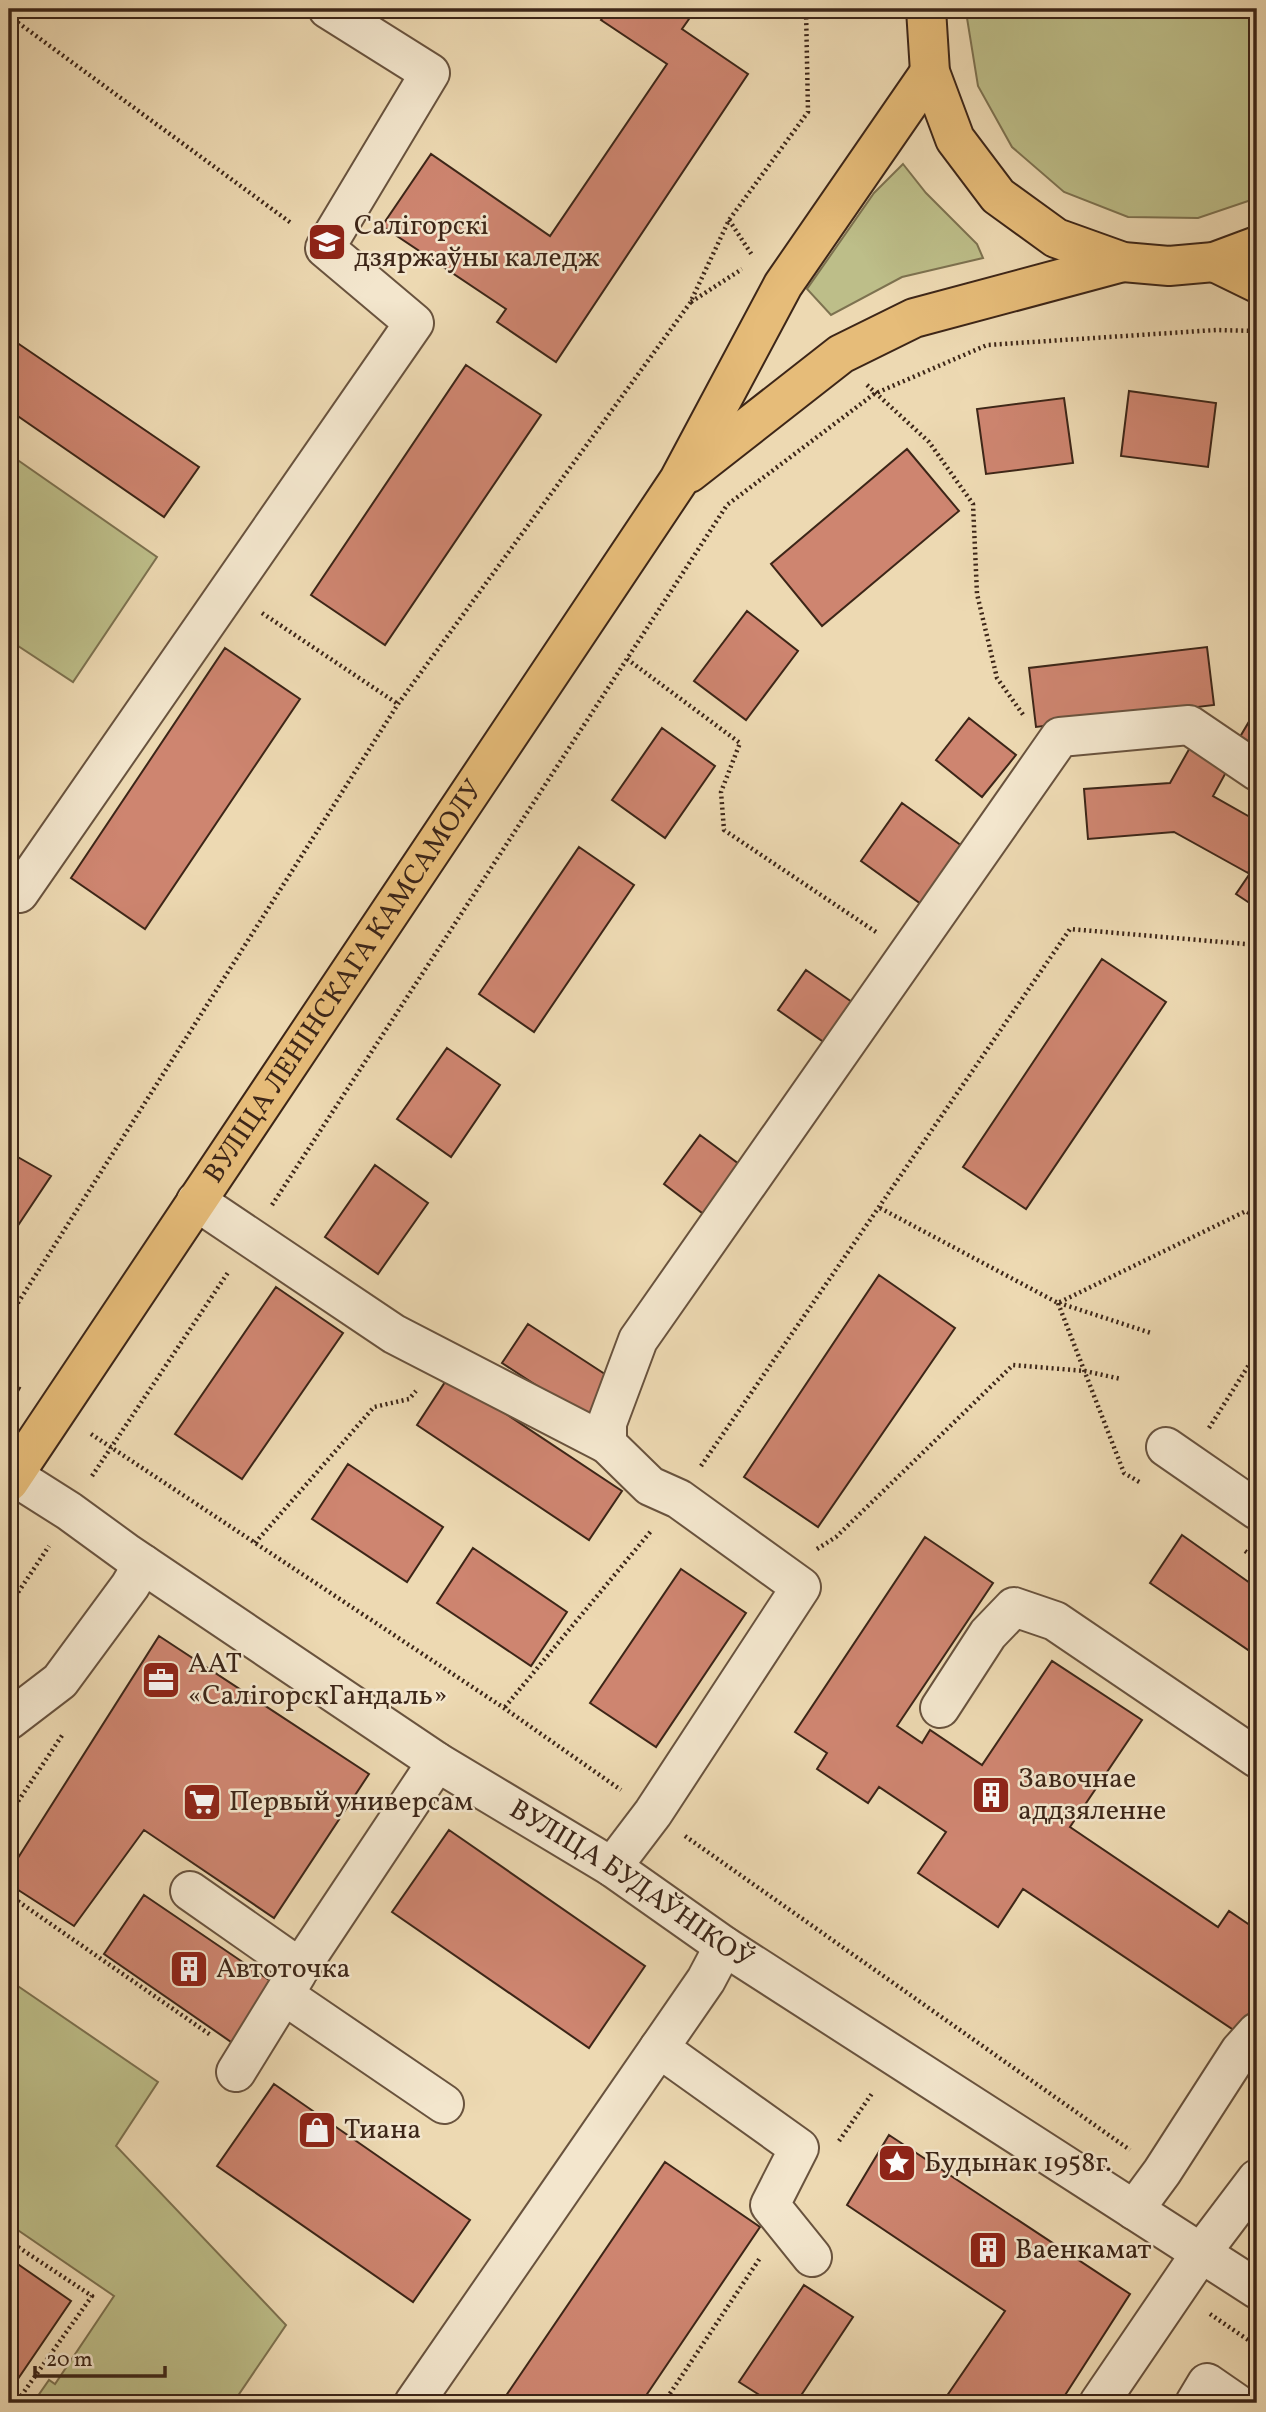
<svg xmlns="http://www.w3.org/2000/svg" width="1266" height="2412" font-family="Vollkorn,serif">
<rect width="100%" height="100%" fill="#edd9b2"/>
<filter id="stains"><feTurbulence type="fractalNoise" baseFrequency=".00286" numOctaves="4"/><feColorMatrix values="0 0 0 0 .2 0 0 0 0 .09 0 0 0 0 .02 0 0 0 .5 -.17"/></filter>
<radialGradient id="worn" r=".72"><stop offset=".6" stop-color="#630" stop-opacity="0"/><stop offset="1" stop-color="#630" stop-opacity=".3"/></radialGradient>
<path fill="#bdbe89" stroke="#7d7250" stroke-width="2" d="M969,9h288v189l-59,20 -70,-1 -64,-25 -52,-45 -34,-61 -11,-68z
M903,164l23,29 51,51 6,14 -81,19 -71,38 -24,-26 67,-96z
M9,454l148,103 -84,125 -64,-42z
M9,1980l149,102 -42,64 170,179 -53,78h-200l16,-23 6,4 59,-88 -105,-72z"/>
<path fill="#ce8570" stroke="#3d2618" stroke-width="2" d="M609,9h87l-14,20 66,45 -192,288 -59,-40 9,-13 -124,-83 49,-72 119,82 117,-172 -66,-44z
M13,340l186,127 -35,50 -155,-107v-64z
M466,365l75,50 -156,230 -74,-50z
M1129,391l87,12 -8,64 -87,-11z
M1064,398l9,65 -87,11 -9,-65z
M907,449l52,62 -137,115 -51,-62z
M747,611l51,40 -52,69 -52,-39z
M1207,647l7,58 -178,22 -7,-59z
M225,648l75,51 -155,230 -74,-51z
M1257,708v46l-20,-12z
M969,718l47,37 -34,42 -46,-37z
M662,728l53,38 -50,72 -53,-38z
M1192,744l38,21 -17,31 44,25v35l-9,17 -74,-41 -86,7 -4,-50 86,-6z
M902,803l67,48 -41,58 -67,-48z
M579,847l55,38 -100,147 -55,-38z
M1257,863v45l-21,-14z
M1102,959l64,43 -140,207 -63,-42z
M806,970l56,39 -27,41 -57,-40z
M447,1048l53,37 -49,72 -54,-38z
M700,1135l47,35 -37,49 -46,-35z
M9,1152l42,24 -42,63z
M375,1165l53,38 -50,71 -53,-37z
M879,1275l76,53 -137,199 -74,-50z
M276,1287l67,46 -101,146 -67,-45z
M528,1324l86,56 -26,39 -86,-56z
M449,1376l173,115 -33,49 -172,-115z
M348,1464l95,63 -36,55 -95,-63z
M1182,1535l75,53v68l-107,-73z
M925,1537l68,46 -96,143 25,17 8,-13 52,35 70,-104 90,59 -72,107 148,100 11,-16 28,19v88l-13,19 -221,-148 -25,38 -80,-54 28,-41 -67,-45 -11,16 -51,-34 10,-16 -32,-21z
M473,1548l94,64 -36,54 -94,-63z
M681,1569l65,44 -90,134 -66,-44z
M159,1636l210,138 -95,144 -130,-88 -70,96 -65,-42v-12z
M449,1830l196,136 -56,82 -197,-136z
M144,1895l131,89 -41,60 -130,-90z
M274,2084l196,136 -57,82 -196,-136z
M889,2135l241,159 -70,109h-118l63,-92 -158,-106z
M665,2162l95,65 -119,176h-140z
M9,2258l62,43 -62,91z
M804,2285l49,32 -57,86h-24l-33,-21z"/>
<g fill="none" stroke-linecap="round" stroke-linejoin="round">
<g stroke="#69533e" stroke-width="42">
<g id="minor">
<path d="M19,893l395,-570 -89,-75 105,-175 -102,-64"/>
<path d="M196,1201l198,133 213,110"/>
<path d="M1166,1447l91,63"/>
<path id="s1" d="M9,1473l60,38 59,43 309,208 175,105 112,79 533,343"/>
<path d="M940,1708l48,-74 26,-27 41,14 202,137"/>
<path d="M9,1720l51,-39 70,-95 13,-22"/>
<path d="M612,1867l41,-54 148,-226 -122,-88 -29,-13 -43,-42v-21l31,-83 422,-603 129,-12 68,46"/>
<path d="M190,1891l110,77 137,-206"/>
<path d="M284,1995l160,109"/>
<path d="M659,2048l140,100 -29,57 42,52"/>
<path d="M236,2072l61,-99"/>
<path d="M1134,2210l28,-38 78,-121 17,-19"/>
<path d="M414,2403l292,-423 18,-34"/>
<path d="M1099,2403l102,-150 56,-74"/>
<path d="M1195,2403l12,-20 29,20"/>
</g>
</g>
<g stroke="#3d2618" stroke-width="42">
<g id="major">
<path d="M926,9l4,63 25,67 43,57 58,42 67,24 46,4 45,-4 43,-16"/>
<path d="M1214,262l43,21"/>
<path d="M689,473l152,-119 73,-36 209,-56"/>
<path id="s2" d="M9,1482l670,-1002 104,-195 147,-213"/>
</g>
</g>
<path stroke="#3d2618" stroke-width="4.5" stroke-dasharray="2 3.5" stroke-linecap="butt" d="M9,16l282,207
M729,220l23,35
M691,302l51,-33
M867,385l62,57 44,62 4,90 20,84 27,38
M262,613l136,91
M627,659l113,84 -19,49 3,38 152,102
M272,1205l455,-700 147,-111 113,-49 229,-15 41,1
M880,1208l178,95 188,-92 11,7
M1058,1303l66,170 17,10
M1059,1303l92,30
M9,1317l389,-613 292,-401 39,-83 79,-108 -2,-103
M9,1383l12,7
M1209,1428l48,-76
M91,1434l413,274 117,82
M701,1466l369,-537 187,16
M92,1476l137,-205
M255,1543l119,-136 35,-8 7,-8
M817,1549l19,-12 177,-172 72,6 36,8
M1245,1551l12,8
M9,1606l40,-60
M505,1707l146,-176
M9,1815l54,-81
M685,1836l445,314
M9,1895l203,141
M839,2141l34,-49
M9,2241l83,55 -76,107
M1210,2314l47,32
M666,2403l-1,-2 95,-143"/>
<use href="#minor" stroke="#f3e6cd" stroke-width="38"/>
<use href="#major" stroke="#e6bc79" stroke-width="38"/>
</g>
<defs>
<g id="university-square" transform="scale(2.0125)"><rect x="-9" y="-9" width="18" height="18" rx="4" fill="#8f2418" stroke="#f3e6cd"/><path d="M0-5L7-2L0 1L-7-2ZM-4 1L0 2.5L4 1V4Q0 6-4 4Z" fill="#fff"/></g>
<g id="office-square" transform="scale(2.0125)"><rect x="-9" y="-9" width="18" height="18" rx="4" fill="#8f2418" stroke="#f3e6cd"/><path d="M-6-3h4V-5.5h4V-3h4V5H-6ZM-1-4.5V-3h2v-1.5ZM-6 0V1H6V0Z" fill="#fff"/></g>
<g id="building-square" transform="scale(2.0125)"><rect x="-9" y="-9" width="18" height="18" rx="4" fill="#8f2418" stroke="#f3e6cd"/><path d="M-4-6H4V6H1V3H-1V6H-4ZM-2.5-4.3h1.7v1.8h-1.7ZM.8-4.3h1.7v1.8H.8ZM-2.5-1h1.7V.8h-1.7ZM.8-1h1.7V.8H.8Z" fill="#fff"/></g>
<g id="supermarket-square" transform="scale(2.0125)"><rect x="-9" y="-9" width="18" height="18" rx="4" fill="#8f2418" stroke="#f3e6cd"/><path d="M-6-5.5h2.5l.6 2H6L4.5 2H-2.5L-4.4-4H-6ZM-1.5 3.2a1.3 1.3 0 1 0 .1 0ZM3 3.2a1.3 1.3 0 1 0 .1 0Z" fill="#fff"/></g>
<g id="shop-square" transform="scale(2.0125)"><rect x="-9" y="-9" width="18" height="18" rx="4" fill="#8f2418" stroke="#f3e6cd"/><path d="M-5-2.5h2.3a2.7 3.5 0 0 1 5.4 0H5L5.5 6h-11ZM-1.5-2.5h3a1.5 2.3 0 0 0-3 0Z" fill="#fff"/></g>
<g id="sight-square" transform="scale(2.0125)"><rect x="-9" y="-9" width="18" height="18" rx="4" fill="#8f2418" stroke="#f3e6cd"/><path d="M0-6L1.8-2.2L6-1.7L2.9 1.2L3.7 5.4L0 3.3L-3.7 5.4L-2.9 1.2L-6-1.7L-1.8-2.2Z" fill="#fff"/></g>
</defs>
<g fill-rule="evenodd">
<use href="#university-square" x="327" y="242"/>
<use href="#office-square" x="161" y="1680"/>
<use href="#building-square" x="991" y="1795"/>
<use href="#supermarket-square" x="202" y="1802"/>
<use href="#building-square" x="189" y="1969"/>
<use href="#shop-square" x="317" y="2130"/>
<use href="#sight-square" x="897" y="2163"/>
<use href="#building-square" x="988" y="2250"/>
</g>
<g text-anchor="middle" dominant-baseline="central" stroke-width="5" stroke-linejoin="round" paint-order="stroke">
<g font-size="28" fill="#3d2618" stroke="#f3e6cd" text-anchor="start">
<text x="354" y="226">Салігорскі<tspan x="354" dy="32">дзяржаўны каледж</tspan></text>
<text x="188" y="1664">ААТ<tspan x="188" dy="32">«СалігорскГандаль»</tspan></text>
<text x="1018" y="1779">Завочнае<tspan x="1018" dy="32">аддзяленне</tspan></text>
<text x="229" y="1802">Первый универсам</text>
<text x="216" y="1969">Автоточка</text>
<text x="344" y="2130">Тиана</text>
<text x="924" y="2163">Будынак 1958г.</text>
<text x="1015" y="2250">Ваенкамат</text>
</g>
<g font-size="28" fill="#3d2618" stroke="#f3e6cd">
<text stroke="none"><textPath href="#s2" startOffset="602">ВУЛІЦА ЛЕНІНСКАГА КАМСАМОЛУ</textPath></text>
<text stroke="none"><textPath href="#s1" startOffset="746">ВУЛІЦА БУДАЎНІКОЎ</textPath></text>
</g>
</g>
<rect width="1266" height="2412" fill="none" stroke="#edd9b2" stroke-width="35"/>
<rect x="10" y="10" width="1245" height="2391" fill="none" stroke="#3d2618" stroke-width="3.5"/>
<rect x="18" y="18" width="1231" height="2377" fill="none" stroke="#3d2618" stroke-width="2"/>
<path d="M35 2366v10h130v-10" fill="none" stroke="#3d2618" stroke-width="3.5"/>
<text x="46" y="2366" font-size="21" fill="#3d2618" stroke="#f3e6cd" stroke-width="5" paint-order="stroke">20 m</text>
<rect width="100%" height="100%" filter="url(#stains)"/>
<rect width="100%" height="100%" fill="url(#worn)"/>
</svg>
